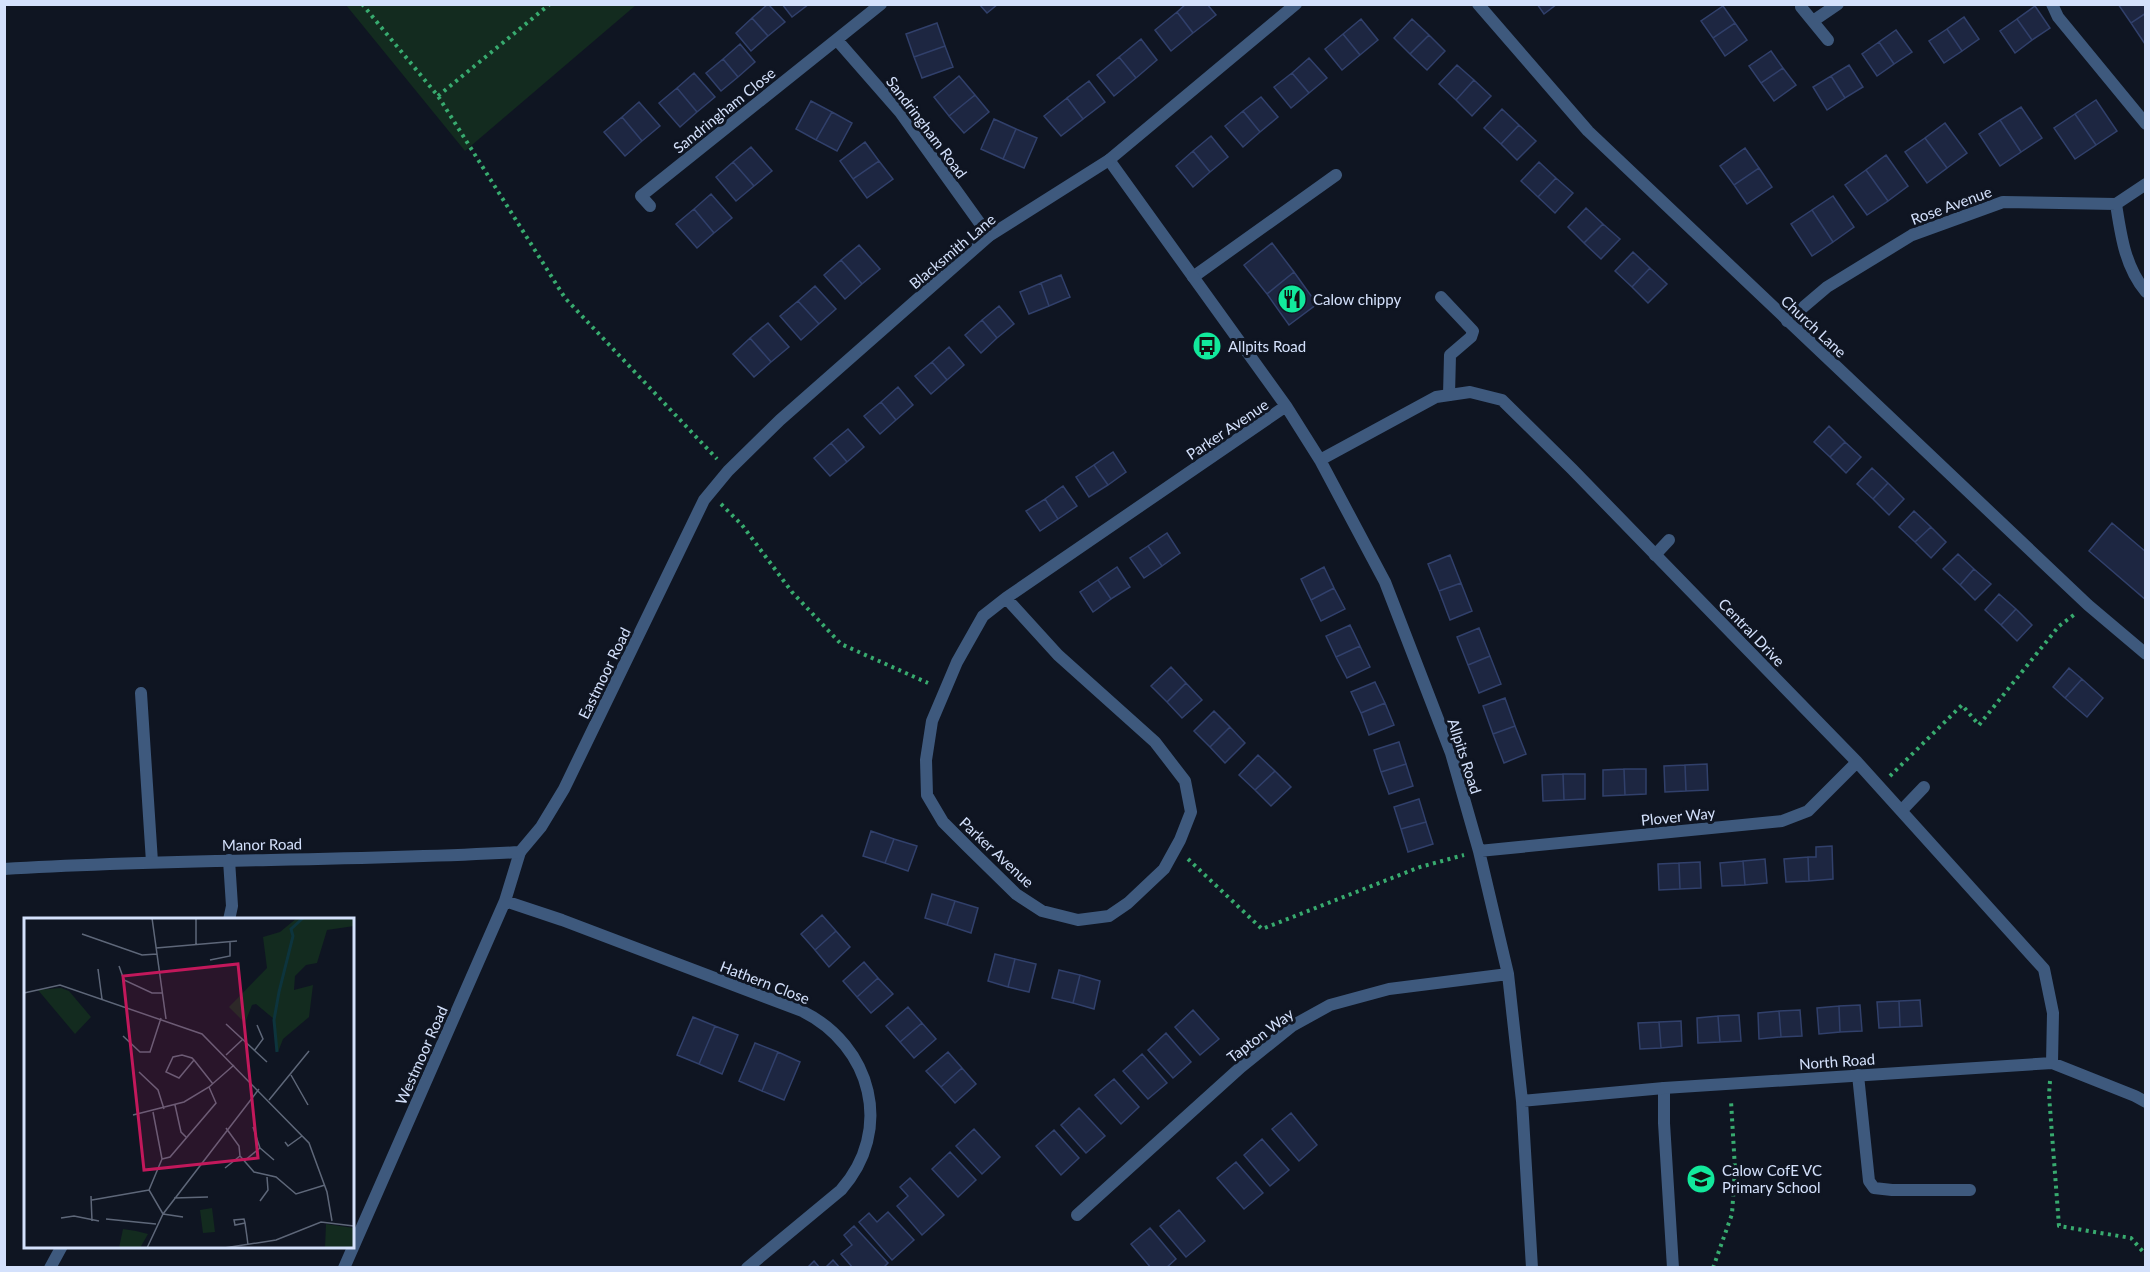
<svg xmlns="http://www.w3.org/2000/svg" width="2150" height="1272" font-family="Lato,sans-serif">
<rect width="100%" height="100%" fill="#0f1522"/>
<path fill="#132b1f" d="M346,5h290l-171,146z"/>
<path fill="#1d2641" stroke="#31406b" stroke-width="1.5" d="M768,4l17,18 -17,14 -16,-18z
M782,4h27l-17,13z
M979,4h19l-11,9z
M1186,4h21l9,11 -23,18 -16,-21z
M1537,4h20l-13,10z
M2118,4h28v9l-15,10z
M1723,6l12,17 -22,15 -12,-17z
M2035,6l15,22 -18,12 -15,-21z
M1177,12l16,21 -22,18 -16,-21z
M2146,13v30l-1,1 -14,-21z
M1964,17l15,22 -17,12 -15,-22z
M752,18l16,18 -17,15 -15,-18z
M1361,19l17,21 -18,15 -17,-21z
M1412,19l17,16 -19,19 -16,-16z
M2017,19l15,21 -17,13 -15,-22z
M937,23l8,23 -31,11 -8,-23z
M1735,23l12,17 -22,16 -12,-18z
M1947,29l15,22 -18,12 -15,-22z
M1896,30l16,22 -18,12 -15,-22z
M1343,34l17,21 -18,15 -17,-21z
M1429,35l16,16 -18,19 -17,-16z
M1141,39l16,21 -21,18 -17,-21z
M1879,42l15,22 -17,12 -15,-22z
M740,44l15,18 -17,15 -15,-18z
M945,46l8,21 -31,11 -8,-21z
M1771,51l12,17 -22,15 -12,-17z
M1119,57l17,21 -22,18 -17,-21z
M1309,58l18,20 -18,15 -17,-20z
M723,59l15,18 -17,14 -15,-18z
M1457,65l17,15 -18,20 -17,-16z
M1849,65l14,22 -18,11 -14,-22z
M1783,68l13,17 -22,16 -13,-18z
M694,73l21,24 -18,15 -20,-24z
M1292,73l17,20 -18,15 -17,-21z
M959,76l16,19 -26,21 -15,-19z
M1831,76l14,22 -18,12 -14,-23z
M1474,80l17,16 -19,20 -16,-16z
M1089,81l16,21 -22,17 -16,-21z
M677,88l20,24 -17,15 -21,-24z
M975,95l14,17 -25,21 -15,-17z
M1261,97l17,20 -18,15 -17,-21z
M1067,98l16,21 -22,17 -17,-20z
M2096,100l21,31 -21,14 -21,-31z
M811,101l21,11 -16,28 -20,-11z
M639,102l21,24 -18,15 -20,-24z
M2021,107l21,31 -21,14 -21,-32z
M1502,109l17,16 -18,19 -17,-16z
M1243,111l17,21 -17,15 -18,-21z
M832,112l20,11 -15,28 -21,-11z
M2075,114l21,31 -21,14 -21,-31z
M622,117l20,24 -17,15 -21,-24z
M994,119l22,10 -13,30 -22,-10z
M2000,120l21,32 -21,14 -21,-32z
M1945,123l22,30 -20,15 -22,-30z
M1519,125l17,16 -19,19 -16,-16z
M1016,129l21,9 -13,30 -21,-9z
M1211,136l17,21 -18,15 -17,-21z
M1925,138l22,30 -20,15 -22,-31z
M865,142l14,19 -26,18 -13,-18z
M751,147l21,24 -18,15 -21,-24z
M1745,148l14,20 -25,17 -14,-19z
M1193,151l17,21 -17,15 -17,-21z
M1886,155l22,31 -20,15 -22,-31z
M879,161l14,18 -26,19 -14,-19z
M733,162l21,24 -18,15 -20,-24z
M1539,162l17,16 -18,19 -17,-16z
M1759,168l13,19 -25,17 -13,-19z
M1866,170l22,31 -21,14 -22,-30z
M1556,178l17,15 -18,20 -17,-16z
M711,194l21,24 -18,15 -20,-24z
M1833,196l21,31 -21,15 -21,-32z
M1586,208l17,16 -19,19 -16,-16z
M694,209l20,24 -17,15 -21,-24z
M1812,210l21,32 -21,14 -21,-32z
M1603,224l17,15 -19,20 -17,-16z
M1272,243l22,29 -27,22 -23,-29z
M859,245l21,24 -18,15 -21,-24z
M1633,252l17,16 -18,19 -17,-16z
M841,260l21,24 -17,15 -21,-24z
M1650,268l17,16 -19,19 -16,-16z
M1294,272l23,32 -28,21 -22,-31z
M1061,275l9,22 -21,9 -8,-23z
M1041,283l8,23 -20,8 -9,-22z
M815,286l21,23 -17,15 -21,-23z
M798,301l21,23 -18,16 -21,-24z
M999,306l15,18 -17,14 -15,-18z
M982,320l15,18 -16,15 -16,-18z
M768,323l21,24 -18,15 -21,-24z
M750,338l21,24 -17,15 -21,-23z
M949,347l15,18 -17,15 -15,-18z
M932,362l15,18 -16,14 -16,-18z
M898,387l15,18 -17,15 -15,-18z
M881,402l15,18 -16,14 -16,-18z
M1829,426l16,16 -15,15 -16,-15z
M848,429l16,18 -17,15 -16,-19z
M1845,442l16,15 -15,16 -16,-16z
M831,443l16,19 -17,14 -16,-18z
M1113,452l13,20 -18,13 -14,-20z
M1094,465l14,20 -19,12 -13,-20z
M1872,468l16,15 -15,16 -16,-15z
M1888,483l16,16 -15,16 -16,-16z
M1063,486l14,20 -19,13 -13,-20z
M1045,499l13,20 -18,12 -14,-20z
M1914,511l17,16 -16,15 -16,-15z
M2112,523l34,29v48l-57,-49z
M1931,527l15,15 -15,16 -16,-16z
M1167,533l13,20 -18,13 -14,-20z
M1148,546l14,20 -18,12 -14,-20z
M1958,554l16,15 -14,16 -17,-16z
M1450,555l11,28 -22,8 -11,-27z
M1117,567l13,20 -19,12 -13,-19z
M1324,567l10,21 -23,12 -10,-21z
M1974,569l17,15 -16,16 -15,-15z
M1098,580l13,19 -18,13 -13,-20z
M1461,583l11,28 -22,9 -11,-29z
M1334,588l11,21 -24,12 -10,-21z
M1999,594l17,15 -15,16 -16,-15z
M2016,609l16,16 -15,16 -16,-16z
M1350,625l10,21 -24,11 -10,-21z
M1479,628l11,28 -22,9 -11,-28z
M1360,646l10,21 -23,11 -11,-21z
M1490,656l11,28 -22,9 -11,-28z
M1171,667l15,16 -19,19 -16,-16z
M2069,668l13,11 -17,19 -12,-11z
M2082,679l21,19 -16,19 -22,-19z
M1375,682l10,21 -24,10 -10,-21z
M1186,683l16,17 -20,18 -15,-16z
M1505,698l10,28 -22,8 -10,-28z
M1385,703l9,22 -25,10 -8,-22z
M1214,711l16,16 -20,20 -16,-16z
M1515,726l11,28 -22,9 -11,-29z
M1230,727l15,16 -20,20 -15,-16z
M1399,742l7,22 -25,8 -7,-22z
M1258,755l17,16 -20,19 -16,-15z
M1406,764l7,22 -24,8 -8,-22z
M1707,764l1,26 -22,1 -1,-26z
M1685,765l1,26 -21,1 -1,-26z
M1624,769h22v25l-21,1z
M1624,769l1,26 -22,1v-26z
M1275,771l16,16 -20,19 -16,-16z
M1563,774l1,26 -21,1 -1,-26z
M1563,774h22v25l-21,1z
M1419,799l7,23 -25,7 -7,-22z
M1426,822l7,22 -25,8 -7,-23z
M871,831l23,8 -9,24 -22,-7z
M894,839l23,7 -9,25 -23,-8z
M1832,846l1,33 -24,2 -1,-24h8v-10z
M1808,857l1,24 -23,1 -2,-23z
M1765,859l2,24 -22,2 -2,-24z
M1743,861l2,24 -23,1 -2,-23z
M1700,862l1,26 -21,1 -1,-26z
M1679,863l1,26 -21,1 -1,-26z
M932,894l23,7 -8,24 -22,-7z
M955,901l23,7 -7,25 -24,-8z
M822,915l14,16 -21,19 -14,-16z
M836,931l14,16 -21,20 -14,-17z
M995,954l20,5 -7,28 -20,-6z
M1015,959l21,5 -7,28 -21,-5z
M864,962l14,16 -21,19 -14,-16z
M1059,970l21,5 -7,28 -21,-5z
M1080,975l20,6 -6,28 -21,-6z
M878,978l15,16 -22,19 -14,-16z
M1920,1000l2,26 -22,1 -1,-26z
M1899,1001l1,26 -21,1 -2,-26z
M1860,1005l2,26 -22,1 -1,-26z
M1839,1006l1,26 -21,2 -2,-26z
M908,1007l14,16 -22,19 -14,-16z
M1193,1010l26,29 -19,16 -25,-28z
M1800,1010l2,26 -21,1 -2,-26z
M1779,1011l2,26 -22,2 -1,-26z
M1739,1015l2,26 -21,1 -2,-26z
M1718,1016l2,26 -22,1 -1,-25z
M693,1017l22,9 -16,38 -22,-9z
M1681,1021l1,25 -21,2 -2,-26z
M1659,1022l2,26 -21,1 -2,-26z
M922,1023l14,16 -22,19 -14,-16z
M715,1026l23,9 -16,39 -23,-10z
M1166,1033l25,29 -18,16 -25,-28z
M755,1043l23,9 -16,39 -23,-10z
M778,1052l22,10 -16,38 -22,-9z
M948,1052l14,16 -21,19 -15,-16z
M1142,1054l25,29 -19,16 -25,-28z
M962,1068l14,16 -21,19 -14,-16z
M1114,1079l25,28 -18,17 -26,-29z
M1079,1108l26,28 -19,17 -25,-28z
M1291,1113l26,32 -18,16 -27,-32z
M974,1129l26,28 -18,17 -26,-28z
M1054,1130l25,28 -18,17 -25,-29z
M1262,1139l27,31 -19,16 -26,-31z
M950,1152l26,28 -18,17 -26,-28z
M1236,1162l27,31 -19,16 -27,-31z
M910,1178l34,37 -22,20 -25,-29 11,-10 -8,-9z
M1179,1210l26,31 -19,16 -26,-31z
M888,1212l26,28 -22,20 -33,-38 10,-9 8,9z
M854,1226l34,37 -5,5h-30l-12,-14 11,-9 -8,-10z
M1150,1228l26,31 -10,9h-15l-20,-24z
M833,1260l7,8h-15z
M814,1261l6,7h-13z"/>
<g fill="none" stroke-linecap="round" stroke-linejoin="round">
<path stroke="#38ab6f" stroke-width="4" stroke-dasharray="3 4.5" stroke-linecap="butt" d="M362,4l76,92 127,202 152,161
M438,96l112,-92
M721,504l21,21 50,67 49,52 87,39
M1890,776l72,-71 17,20 80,-99 16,-12
M1188,859l74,70 158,-62 44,-12
M2050,1081l-1,14 10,131 72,12 15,17
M1713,1268l19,-54 3,-45 -4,-68"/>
<path stroke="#3e597d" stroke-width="12" d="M1193,277l143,-102
M1441,297l32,34 -2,6 -21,18 -1,40
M1655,555l14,-15
M141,693l11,169
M1902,810l22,-23
M1858,1075l11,106 5,7 18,2h78
M1664,1088v35l9,145"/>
<path stroke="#3e597d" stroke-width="12" d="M2052,4l6,13 88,107
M1801,7l27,33
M1813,21l25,-17
M837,40l63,72 89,124
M1109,160l177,246 34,54 65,122 66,171 28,98 29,123 14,127 10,167
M2116,204c5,32 9,63 30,88
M650,206l-9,-10 240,-192
M1787,321l40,-34 85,-52 91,-33 113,2 30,-20
M1320,460l116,-63 34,-5 32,8 70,69 285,293 187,207 9,44 -1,50
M1006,598l52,57 97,87 30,39 6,31 -11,28 -16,29 -36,34 -19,13 -31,4 -36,-9 -26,-17 -49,-48 -24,-24 -16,-27 -1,-35 6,-39 25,-59 26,-46 23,-18 280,-192
M1479,851l303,-30 26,-10 49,-49
M229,860l3,46 -3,14
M505,901l57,19 240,91c70,35 92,119 39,179l-94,78
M1522,1101l142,-13 388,-25 83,33 11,6
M1077,1215l164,-148 51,-41 38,-21 59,-16 119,-15
M50,1268l12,-22
M344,1268l161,-367 15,-49"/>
<path stroke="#3e597d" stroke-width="12" d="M1478,4l110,127 500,474 58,49
M4,869c172,-11 344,-7 516,-17l21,-25 23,-38 140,-289 24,-29 52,-51 209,-184 120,-76 187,-156"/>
</g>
<defs>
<g id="restaurant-disc" transform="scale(1.5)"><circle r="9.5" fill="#12e99c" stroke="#0f1522"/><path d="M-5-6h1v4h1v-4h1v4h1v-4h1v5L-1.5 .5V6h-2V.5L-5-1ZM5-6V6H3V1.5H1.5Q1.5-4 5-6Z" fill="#111"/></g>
<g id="bus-disc" transform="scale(1.5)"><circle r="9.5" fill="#12e99c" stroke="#0f1522"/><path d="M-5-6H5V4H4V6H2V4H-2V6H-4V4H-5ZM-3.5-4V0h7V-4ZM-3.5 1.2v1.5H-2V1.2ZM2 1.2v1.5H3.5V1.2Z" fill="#111"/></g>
<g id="school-disc" transform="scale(1.5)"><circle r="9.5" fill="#12e99c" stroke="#0f1522"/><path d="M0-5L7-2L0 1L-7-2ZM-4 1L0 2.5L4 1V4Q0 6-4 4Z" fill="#111"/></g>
</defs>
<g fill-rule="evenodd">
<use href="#restaurant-disc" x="1292" y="299"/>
<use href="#bus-disc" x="1207" y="346"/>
<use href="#school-disc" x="1701" y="1179"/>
</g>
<g text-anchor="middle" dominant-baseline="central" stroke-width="6" stroke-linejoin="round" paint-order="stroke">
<g font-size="15" fill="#d4e1fc" stroke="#0f1522">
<text transform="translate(724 110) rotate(-39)">Sandringham Close</text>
<text transform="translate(927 127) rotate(53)">Sandringham Road</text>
<text transform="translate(1951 205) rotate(-20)">Rose Avenue</text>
<text transform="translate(952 251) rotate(-40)">Blacksmith Lane</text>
<text transform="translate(1814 326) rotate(43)">Church Lane</text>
<text transform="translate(1227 429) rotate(-34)">Parker Avenue</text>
<text transform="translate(1752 632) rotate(46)">Central Drive</text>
<text transform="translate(604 673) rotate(-64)">Eastmoor Road</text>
<text transform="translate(1465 756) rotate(72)">Allpits Road</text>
<text transform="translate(1678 816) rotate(-6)">Plover Way</text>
<text transform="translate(262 844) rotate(-1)">Manor Road</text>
<text transform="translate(997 852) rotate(43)">Parker Avenue</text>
<text transform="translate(765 982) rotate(21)">Hathern Close</text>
<text transform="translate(1260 1035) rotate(-37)">Tapton Way</text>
<text transform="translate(421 1055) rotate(-66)">Westmoor Road</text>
<text transform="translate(1837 1061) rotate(-4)">North Road</text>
</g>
<g font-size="15" fill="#d4e1fc" stroke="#0f1522" text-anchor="start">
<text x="1313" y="299">Calow chippy</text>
<text x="1228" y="346">Allpits Road</text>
<text x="1722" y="1170">Calow CofE VC<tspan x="1722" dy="17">Primary School</tspan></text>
</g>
</g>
<g transform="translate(24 918)">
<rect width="330" height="330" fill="#0f1522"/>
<path d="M273,0h57v8l-27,4 -10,33 -11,2 -11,11 -1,14 19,-5 -4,32 -26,22 -5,13 -4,-33 -18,-15 -4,1 -7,18 -16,-16 38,-39 -4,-31 17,-5zM37,70l8,3 22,26 -16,17 -37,-44zM188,290l3,24 -12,1 -3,-23zM302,306l28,4v20h-29zM99,311l13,2 12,3 -8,14h-21z" fill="#132b1f"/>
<path fill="none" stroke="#0d343d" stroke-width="3" d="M253,134l-3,-32 5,-28 14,-56 -2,-7 12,-11"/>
<path fill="none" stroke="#5e6779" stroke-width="1.5" d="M128,0l14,101M172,0v27M58,16l60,21 15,-1M132,30l81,-7M186,42l20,-4v-14M95,48l5,14 28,13h11M74,51l4,30M0,75l36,-8 142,49 107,109 18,49 5,29M202,106l41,38M99,118l17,16h10l11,-34M230,133l9,-12 -6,-14M202,137l16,-15M170,142l-15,18 -13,-6 7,-15 9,-2 10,3 2,2 19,24M115,154l19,18 6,19M267,157l17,30M245,182l40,-49M151,187l6,27 6,6M129,194l9,47 -13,31 14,24M109,197l51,-13 25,-15 25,-22M229,209l7,21M202,210l13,18 1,10 14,16 22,5 20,17 29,-9M261,224l3,4 14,-10M138,241l8,-2 46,-54 -7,-16M220,243l16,-13 14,12M201,250l15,-12M67,278l1,25M150,280l34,-1M68,282l57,-10M236,283l8,-11 -1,-13M139,296l20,3M37,300l13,-2 25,5M82,301l50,5M221,305l-10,2 -1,-5 10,-1 1,4 2,14 1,8M35,330h37M123,330l16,-34 96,-125M200,330l52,-8 45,-18 33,4"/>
<path fill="#c2185b" fill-opacity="0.15" stroke="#c2185b" stroke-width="3" d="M214,46l20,194 -114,12 -21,-194z"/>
<rect width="330" height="330" fill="none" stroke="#d4e1fc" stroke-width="3"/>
</g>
<rect width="2150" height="1272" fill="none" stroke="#d4e1fc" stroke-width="12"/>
</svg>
